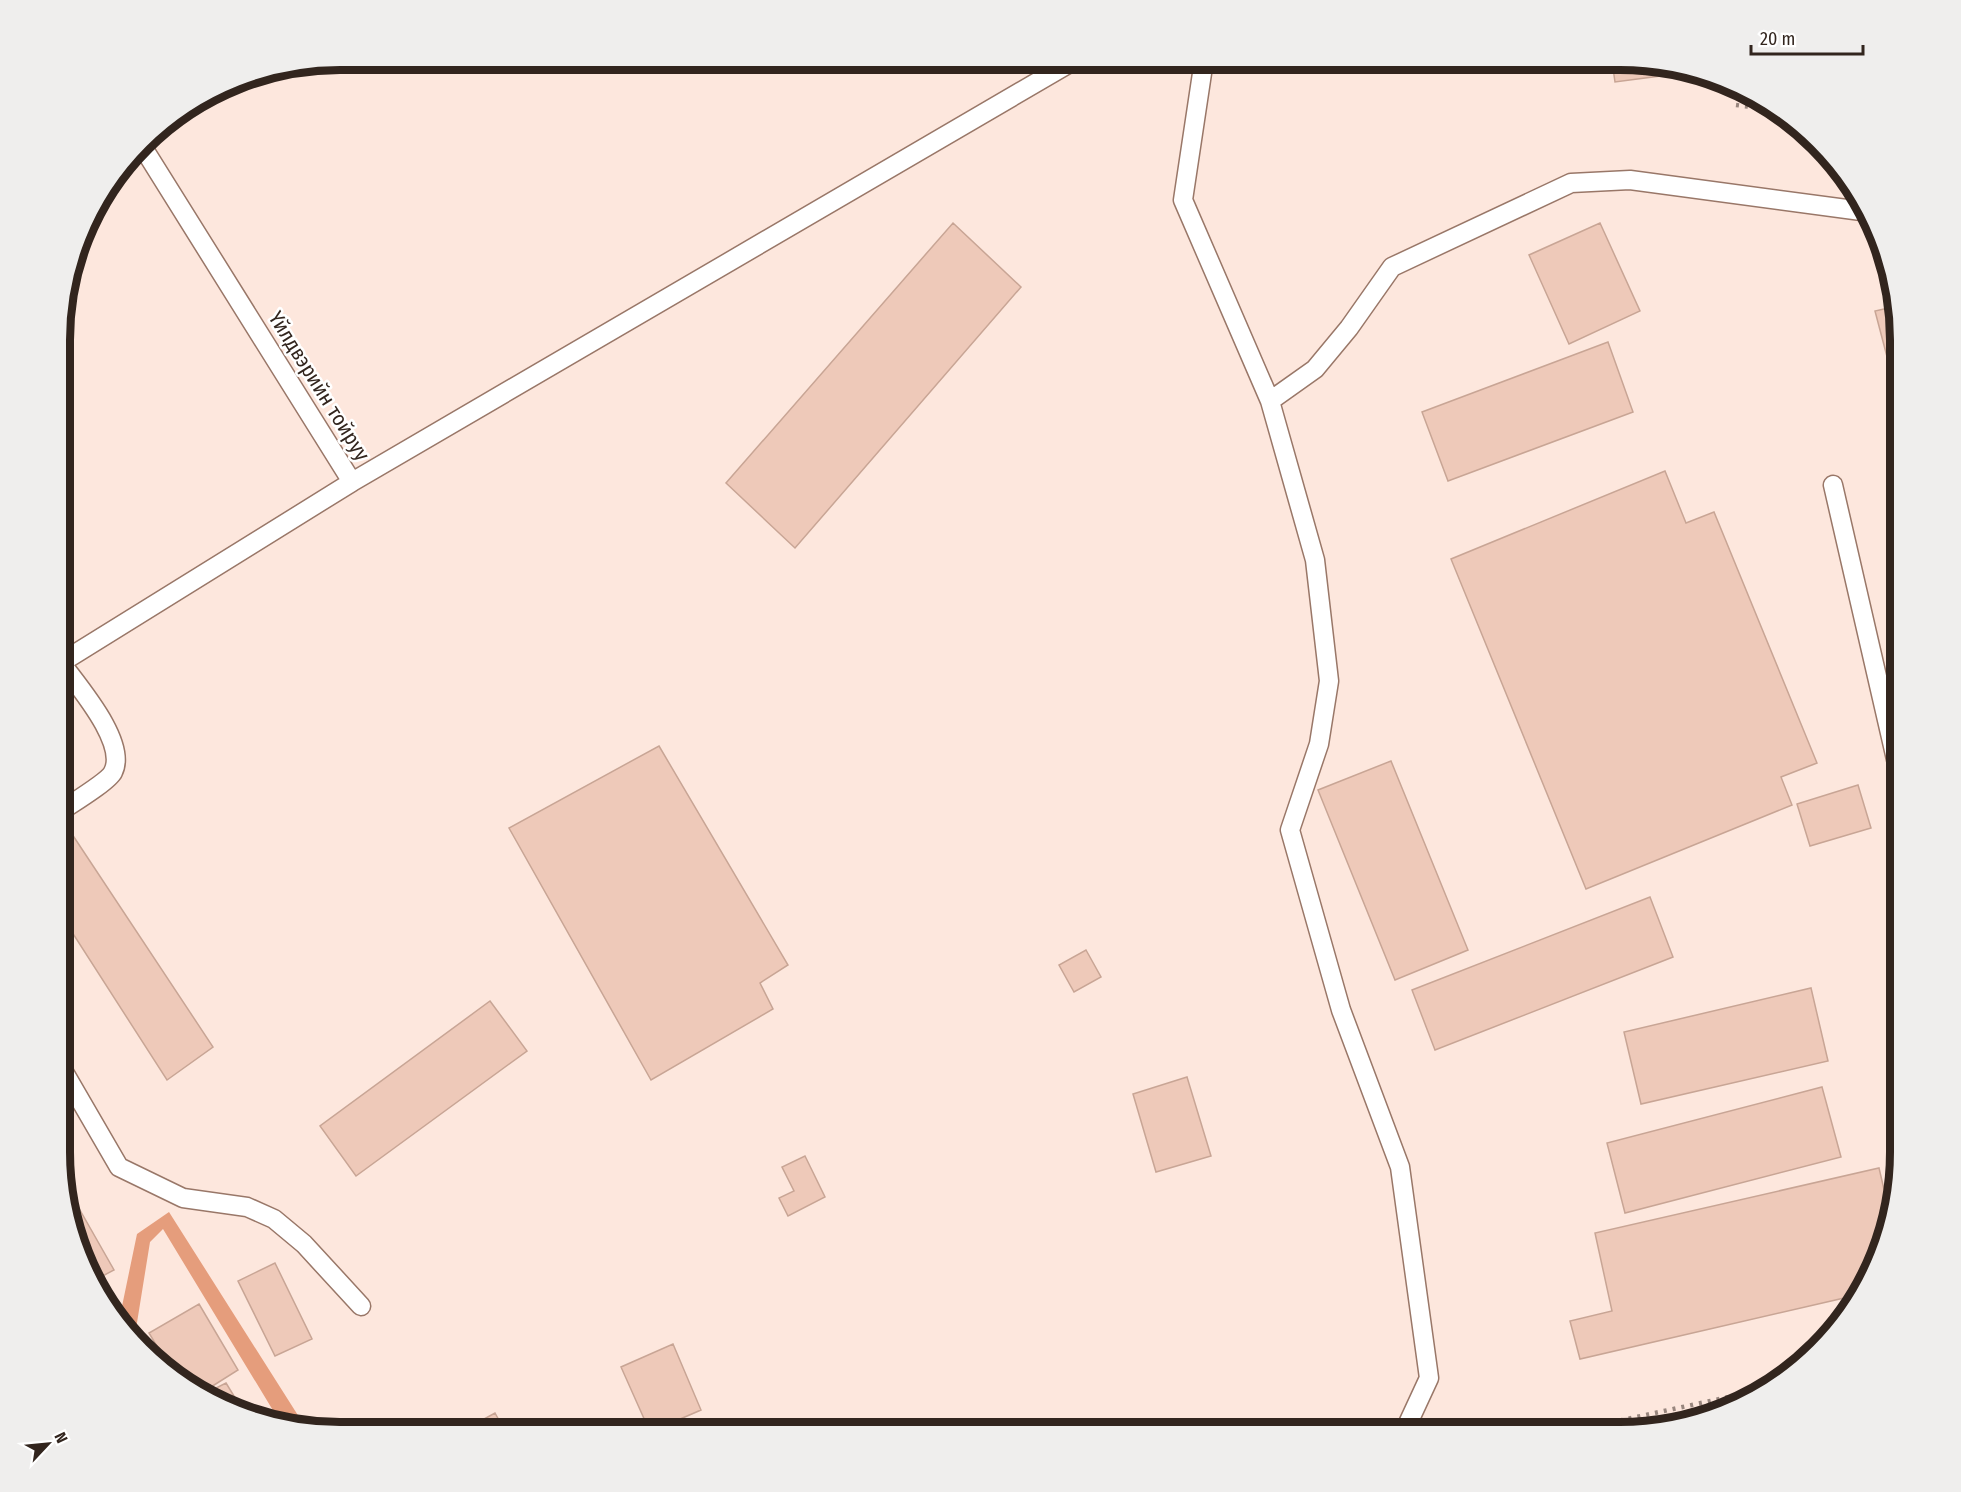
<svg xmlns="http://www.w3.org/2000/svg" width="1961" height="1492" font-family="'Fira Sans Condensed',sans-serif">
<rect width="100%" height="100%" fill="#fde7dd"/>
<path fill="#e59d7c" d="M169,1212l137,216 -26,-6 -117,-193 -13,13 -15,93 -15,-19 17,-82z"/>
<path fill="#eec9b9" stroke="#c8a595" stroke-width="1.5" d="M1612,61h26l21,4 1,11 -45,6z
M953,223l68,64 -226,261 -69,-65z
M1600,223l40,88 -71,33 -40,-89z
M1893,307l8,33v70l-26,-99z
M1608,342l25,70 -185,69 -26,-69z
M1665,471l21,52 28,-11 103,251 -36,14 11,28 -206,84 -135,-330z
M659,746l129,219 -28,18 13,26 -122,71 -142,-252z
M1391,761l77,189 -73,30 -77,-190z
M1858,785l13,43 -61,18 -13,-42z
M62,819l151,228 -46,33 -106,-165z
M1650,897l23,60 -238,93 -23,-60z
M1086,950l15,27 -27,15 -15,-27z
M1811,988l17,73 -187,43 -17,-72z
M490,1001l37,50 -171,125 -36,-50z
M1187,1077l24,79 -55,16 -23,-78z
M1822,1087l19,70 -216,56 -18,-70z
M805,1156l20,41 -37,19 -9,-18 15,-7 -12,-24z
M1879,1168l11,47 -11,44 -22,36 -277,64 -10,-38 42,-10 -17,-78z
M64,1182l50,88 -21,11 -4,-5z
M275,1263l37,76 -37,17 -37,-75z
M199,1304l39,66 -35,22 -30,-19 -24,-40z
M673,1344l28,66 -51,22 -29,-65z
M226,1383l19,31 -11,-3 -28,-18z
M495,1413l10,18h-43z"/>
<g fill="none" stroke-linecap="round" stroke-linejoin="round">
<g stroke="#997768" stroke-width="21">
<path id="service" d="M1204,60l-21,140 87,201 45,159 14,121 -10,63 -29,86 51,180 59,157 29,211 -25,54
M1270,401l45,-32 34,-41 43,-61 179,-84 59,-3 239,32
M352,482l723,-422
M1833,485l68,296
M62,662l290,-180 -210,-336
M61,811c10,-7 48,-30 52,-39 15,-29 -35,-86 -51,-108
M61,1067l58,100 64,31 64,9 27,12 30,25 57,62"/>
</g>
<use href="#service" stroke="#fff" stroke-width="18"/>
<path stroke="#98867e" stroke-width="4.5" stroke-dasharray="3 6" stroke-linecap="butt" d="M1736,105l38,5
M1567,1432l194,-42"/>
</g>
<g text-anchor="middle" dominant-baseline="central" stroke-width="5" stroke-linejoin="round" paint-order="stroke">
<g font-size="21" fill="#32251e" stroke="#fff">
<text transform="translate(319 386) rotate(58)">Үйлдвэрийн тойруу</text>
</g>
</g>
<path d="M0 0H1961V1492H0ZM340 70H1620A270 270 0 0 1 1890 340V1152A270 270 0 0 1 1620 1422H340A270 270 0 0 1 70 1152V340A270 270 0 0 1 340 70Z" fill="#efeeed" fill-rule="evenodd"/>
<path fill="none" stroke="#32251e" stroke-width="8" d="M340 70H1620A270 270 0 0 1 1890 340V1152A270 270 0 0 1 1620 1422H340A270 270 0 0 1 70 1152V340A270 270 0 0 1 340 70Z"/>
<g transform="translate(48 1444) rotate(64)" stroke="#ffffff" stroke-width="4.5" paint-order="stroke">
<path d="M0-4.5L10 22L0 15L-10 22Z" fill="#32251e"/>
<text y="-9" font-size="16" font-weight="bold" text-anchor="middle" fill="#32251e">N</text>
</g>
<path d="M1751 45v9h112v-9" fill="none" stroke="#32251e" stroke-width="3"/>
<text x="1760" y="45" font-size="18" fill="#32251e" stroke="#ffffff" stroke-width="4.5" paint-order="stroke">20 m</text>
</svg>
